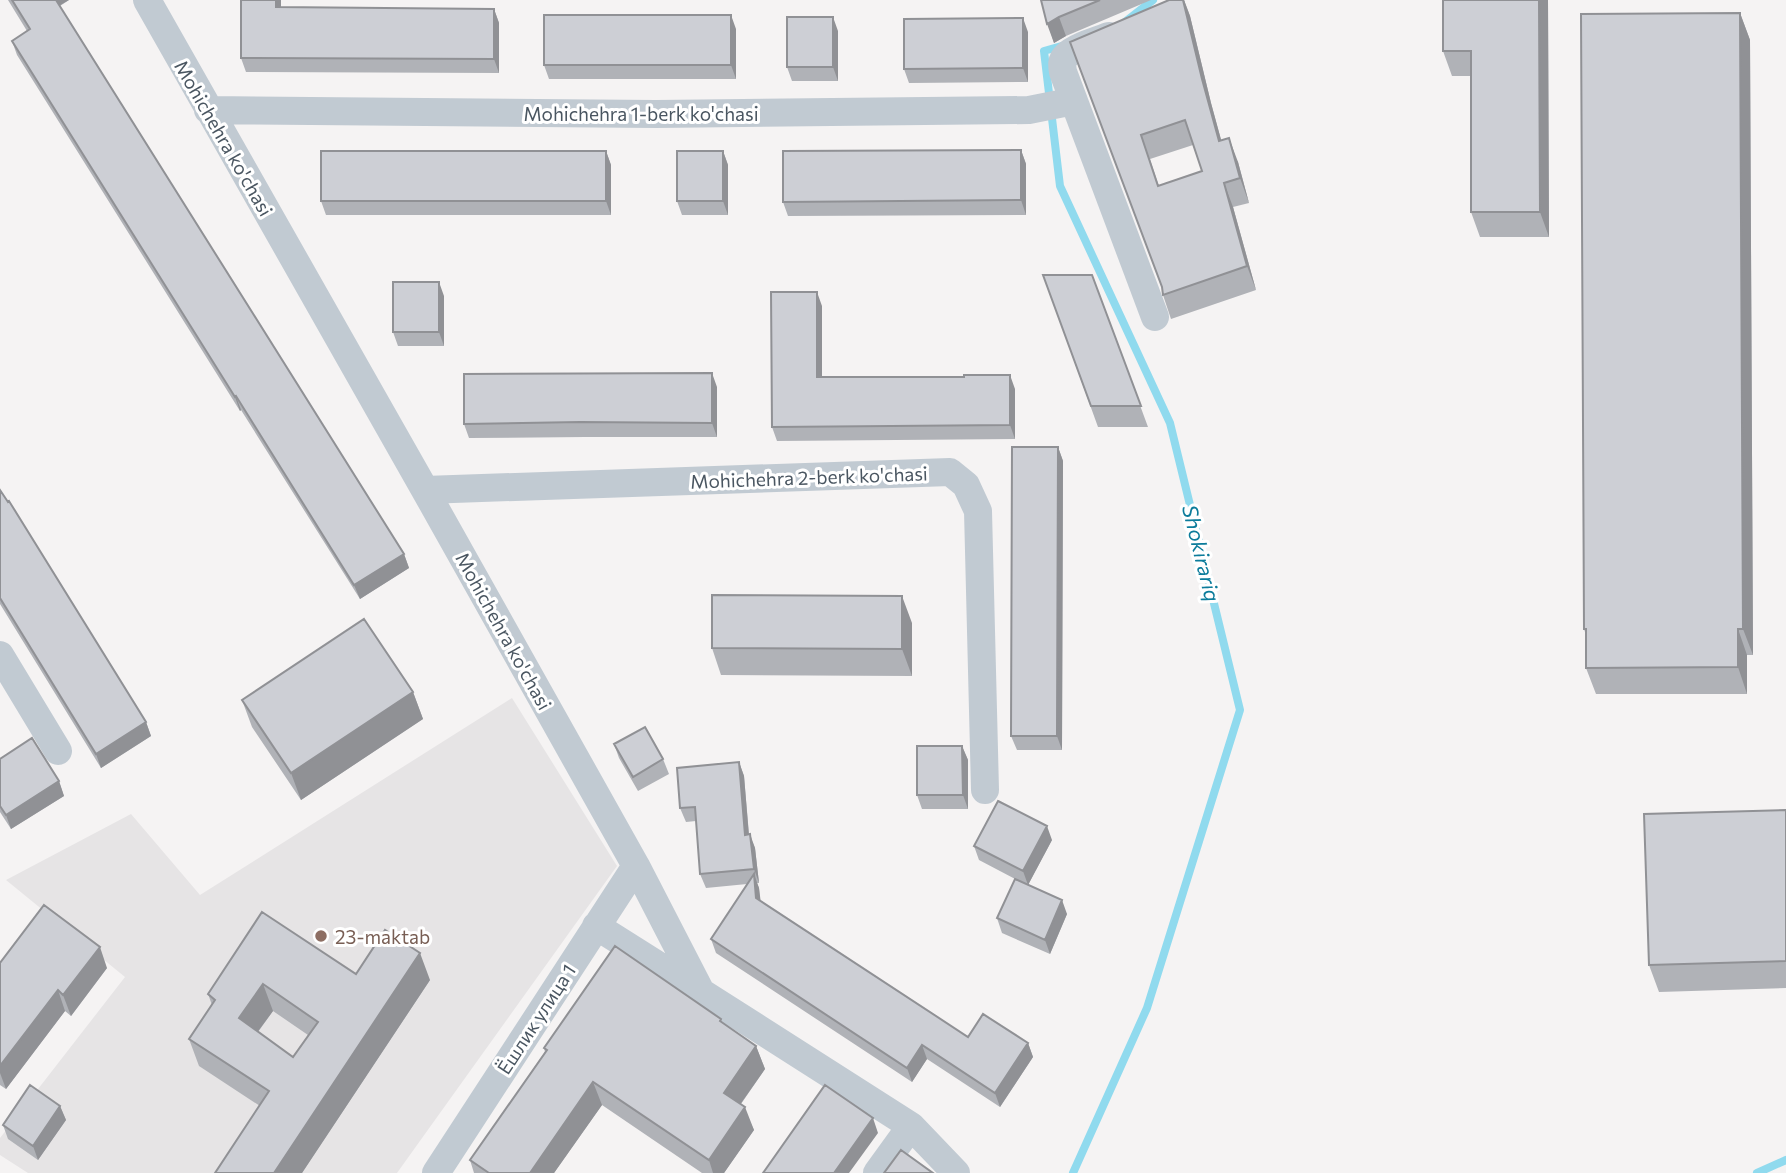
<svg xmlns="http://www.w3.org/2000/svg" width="1786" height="1173" font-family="Commissioner,sans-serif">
<rect width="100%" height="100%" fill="#f5f3f3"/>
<path fill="#e6e4e5" d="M512,698l105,168 -220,307h-369l-28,-18v-17l125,-161 -119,-97 125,-66 69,81z"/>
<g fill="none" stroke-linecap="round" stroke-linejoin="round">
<path stroke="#90daee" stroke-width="8" d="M1125,22l28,-22
M1065,45l-21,6 16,135 110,237 70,287 -93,298 -74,165
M1757,1173l29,-13"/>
<path stroke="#c1cad2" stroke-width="28" d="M147,0l278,490 211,376 65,126 210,134 45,47
M1109,36c-11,4 -35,11 -43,20 -5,4 -4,10 -3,16l92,245
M208,110l448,4 373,-4 45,-9
M425,490l525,-18 16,13 12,26 7,279
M0,655l58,96
M596,926l103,65
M436,1173l200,-307
M877,1173l34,-47"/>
</g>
<path fill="#b0b2b7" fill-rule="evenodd" d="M8,0h61l-9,6 344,548 5,14 -49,31 -119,-189 -1,1 -223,-356 -5,-14 15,-10z
M281,0v7l213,2 5,14v50l-253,-1 -5,-14z
M1041,0h110l-85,36 -12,7z
M1169,0h15l6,16 21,87 10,37 17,22 11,41 -16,4 23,83 -85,29 -8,-24 -1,-7 -92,-246zM1193,145l9,26 -43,15 -9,-27z
M1443,0h105l1,237h-69l-9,-25v-136h-19l-9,-25z
M1740,13l10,27 3,615h-6v39h-151l-10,-26v-33l-2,-6z
M736,29v50h-187l-5,-14z
M838,31v50h-46l-5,-14z
M1028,32v50l-119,1 -5,-14z
M1021,150l5,14v51l-238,1 -5,-14z
M606,151l5,14v50h-285l-5,-14z
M723,151l5,14v50h-46l-5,-14z
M1043,275h49l56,152h-50z
M444,296v50h-46l-5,-14z
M822,306v71l193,12v50l-238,2 -5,-14z
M717,387v50h-132l-116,1 -5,-14z
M1058,447l5,14 -1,289h-45l-6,-14z
M0,490l146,232 5,14 -50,32 -101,-164z
M912,623v53l-191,-1 -9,-27z
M413,692l10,27 -122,81 -49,-73 -10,-27z
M614,744l49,15 6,15 -31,17 -19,-33z
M962,746l6,14v49h-46l-5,-14z
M0,759l59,22 5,15 -53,33 -11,-17z
M739,762l5,14 5,58 6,14 4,35h-2l2,5 1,13 208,136 60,6 5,14 -33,50 -73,-48 -15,23 -196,-129 -5,-14 36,-55 -41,4 -6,-14 -4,-53 -10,1 -6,-14z
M1786,810v178l-127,4 -10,-27z
M1052,840l-24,45 39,29 -17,40 -48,-21 -5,-15 24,-36 -42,-22 -5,-14z
M262,912l94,62 74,6 -128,193h-87l45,-67 -61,-40 -10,-27 23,-34 -4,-11zM273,1011l35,24 -15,22 -35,-25z
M0,963l107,5 -36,48 -6,-5 -59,78 -6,-4z
M721,1019l1,3 34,24 9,23 -24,35 13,26 -30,43h-22l-100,-68 -48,68h-80l-4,-13 75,-108 -1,-4z
M60,1106l6,14 -28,40 -30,-21 -5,-14z"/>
<path fill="#909195" d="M54,0h15l-12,7z
M276,0h5v21l-5,-14z
M1183,0h1l6,16 21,87 17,62 -9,-24 -17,-62z
M1539,0h9l1,237 -9,-25z
M494,9l5,14v50l-5,-14z
M1740,13l10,27 3,615 -10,-26z
M731,15l5,14v50l-5,-14z
M833,17l5,14v50l-5,-14z
M1059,17l7,19 -12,7 -7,-19z
M1023,18l5,14v50l-5,-14z
M1229,138l9,24 11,41 -9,-25z
M1021,150l5,14v51l-5,-15z
M606,151l5,14v50l-5,-14z
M723,151l5,14v50l-5,-14z
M1224,183l9,24 23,83 -9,-24z
M439,282l5,14v50l-5,-14z
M817,292l5,14v85l-5,-14z
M712,373l5,14v50l-5,-14z
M1010,375l5,14v50l-5,-14z
M236,396l5,14 -1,1 -5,-14z
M1058,447l5,14 -1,289 -5,-14z
M404,554l5,14 -49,31 -6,-14z
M902,596l10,27v53l-10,-27z
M1738,629l9,26v39l-9,-27z
M413,692l10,27 -122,81 -10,-27z
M146,722l5,14 -50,32 -5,-14z
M962,746l6,14v49l-5,-14z
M739,762l5,14 6,73 -5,-14z
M59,781l5,15 -53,33 -5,-14z
M1047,826l5,14 -24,45 -5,-14z
M750,834l5,14 4,35 -5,-14z
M754,874l5,14 3,24 -6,-14z
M1062,900l5,14 -17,40 -5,-14z
M100,947l7,21 -36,48 -8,-21z
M420,953l10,27 -128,193h-28z
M263,984l10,27 -25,34 -9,-27z
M58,990l7,21 -59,78 -6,-16v-7z
M1028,1043l5,14 -33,50 -5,-14z
M922,1045l5,14 -15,23 -5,-14z
M756,1046l9,23 -33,47 -8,-23z
M593,1082l9,23 -48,68h-24z
M60,1106l6,14 -28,40 -5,-14z
M745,1107l9,23 -30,43h-11l-4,-13z
M873,1118l5,15 -29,40h-15z"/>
<path fill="#cdcfd5" stroke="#909195" stroke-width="2" fill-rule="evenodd" d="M12,0h44l348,554 -50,31 -118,-189 -1,1 -223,-356 18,-12z
M241,0h35v7l218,2v50l-253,-1z
M1041,0h59l-41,17 -12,7z
M1169,0h14l19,79 17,62 10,-3 11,40 -16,5 23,83 -84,29 -1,-8 -92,-245zM1185,120l17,51 -44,15 -17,-51z
M1443,0h96l1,212h-69v-161h-28z
M1740,13l3,616h-5v38l-152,1v-39h-2l-3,-615z
M544,15h187v50h-187z
M787,17h46v50h-46z
M1023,18v50l-119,1v-50z
M1021,150v50l-238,2v-51z
M321,151h285v50h-285z
M677,151h46v50h-46z
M1043,275h49l49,131h-50z
M393,282h46v50h-46z
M771,292h46v85h147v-2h46v50l-238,2z
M712,373v50l-132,-1 -116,2v-50z
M1012,447h46l-1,289h-46z
M0,490l8,12 1,-1 137,221 -50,32 -96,-156z
M712,595l190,1v53l-190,-1z
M364,619l49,73 -122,81 -49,-73z
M645,727l18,32 -30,18 -19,-33z
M32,738l27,43 -53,34 -6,-9v-47z
M917,746h45l1,49h-46z
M739,762l6,73 5,-1 4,35 -54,5 -5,-67 -15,1 -3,-40z
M998,801l49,25 -24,45 -49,-25z
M1786,810v151l-137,4 -5,-151z
M754,874l2,24 212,139 15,-23 45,29 -33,50 -73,-48 -15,23 -196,-129z
M1015,879l47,21 -17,40 -48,-22z
M44,905l56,42 -37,48 -5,-5 -58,76v-103z
M262,912l94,62 29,-44 35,23 -146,220h-59l54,-82 -80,-52 26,-39 -7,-6zM263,984l55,38 -25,35 -54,-39z
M615,946l106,73 -1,2 36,25 -32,47 21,14 -36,53 -116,-78 -63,91h-41l-19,-13 77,-110 -3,-2z
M30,1085l30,21 -27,40 -30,-21z
M825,1085l48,33 -39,55h-71z
M901,1150l32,23h-49z"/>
<circle fill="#8d6e63" stroke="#fff" stroke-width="2.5" cx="321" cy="936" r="7"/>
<g text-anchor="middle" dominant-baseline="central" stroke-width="6" stroke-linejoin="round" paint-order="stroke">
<g font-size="19" fill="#4a5661" stroke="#fff">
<text x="641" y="113">Mohichehra 1-berk ko'chasi</text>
<text transform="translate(224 138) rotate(60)">Mohichehra ko'chasi</text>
<text transform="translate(809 477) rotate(-2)">Mohichehra 2-berk ko'chasi</text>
<text transform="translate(504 631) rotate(61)">Mohichehra ko'chasi</text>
<text transform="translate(536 1019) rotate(-57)">Ёшлик улица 1</text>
</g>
<g font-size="19" fill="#785e54" stroke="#fff" text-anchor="start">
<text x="335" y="936">23-maktab</text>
</g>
<g font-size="21" font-style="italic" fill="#0c7c9b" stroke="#fff">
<text transform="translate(1202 553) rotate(76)">Shokirariq</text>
</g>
</g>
</svg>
